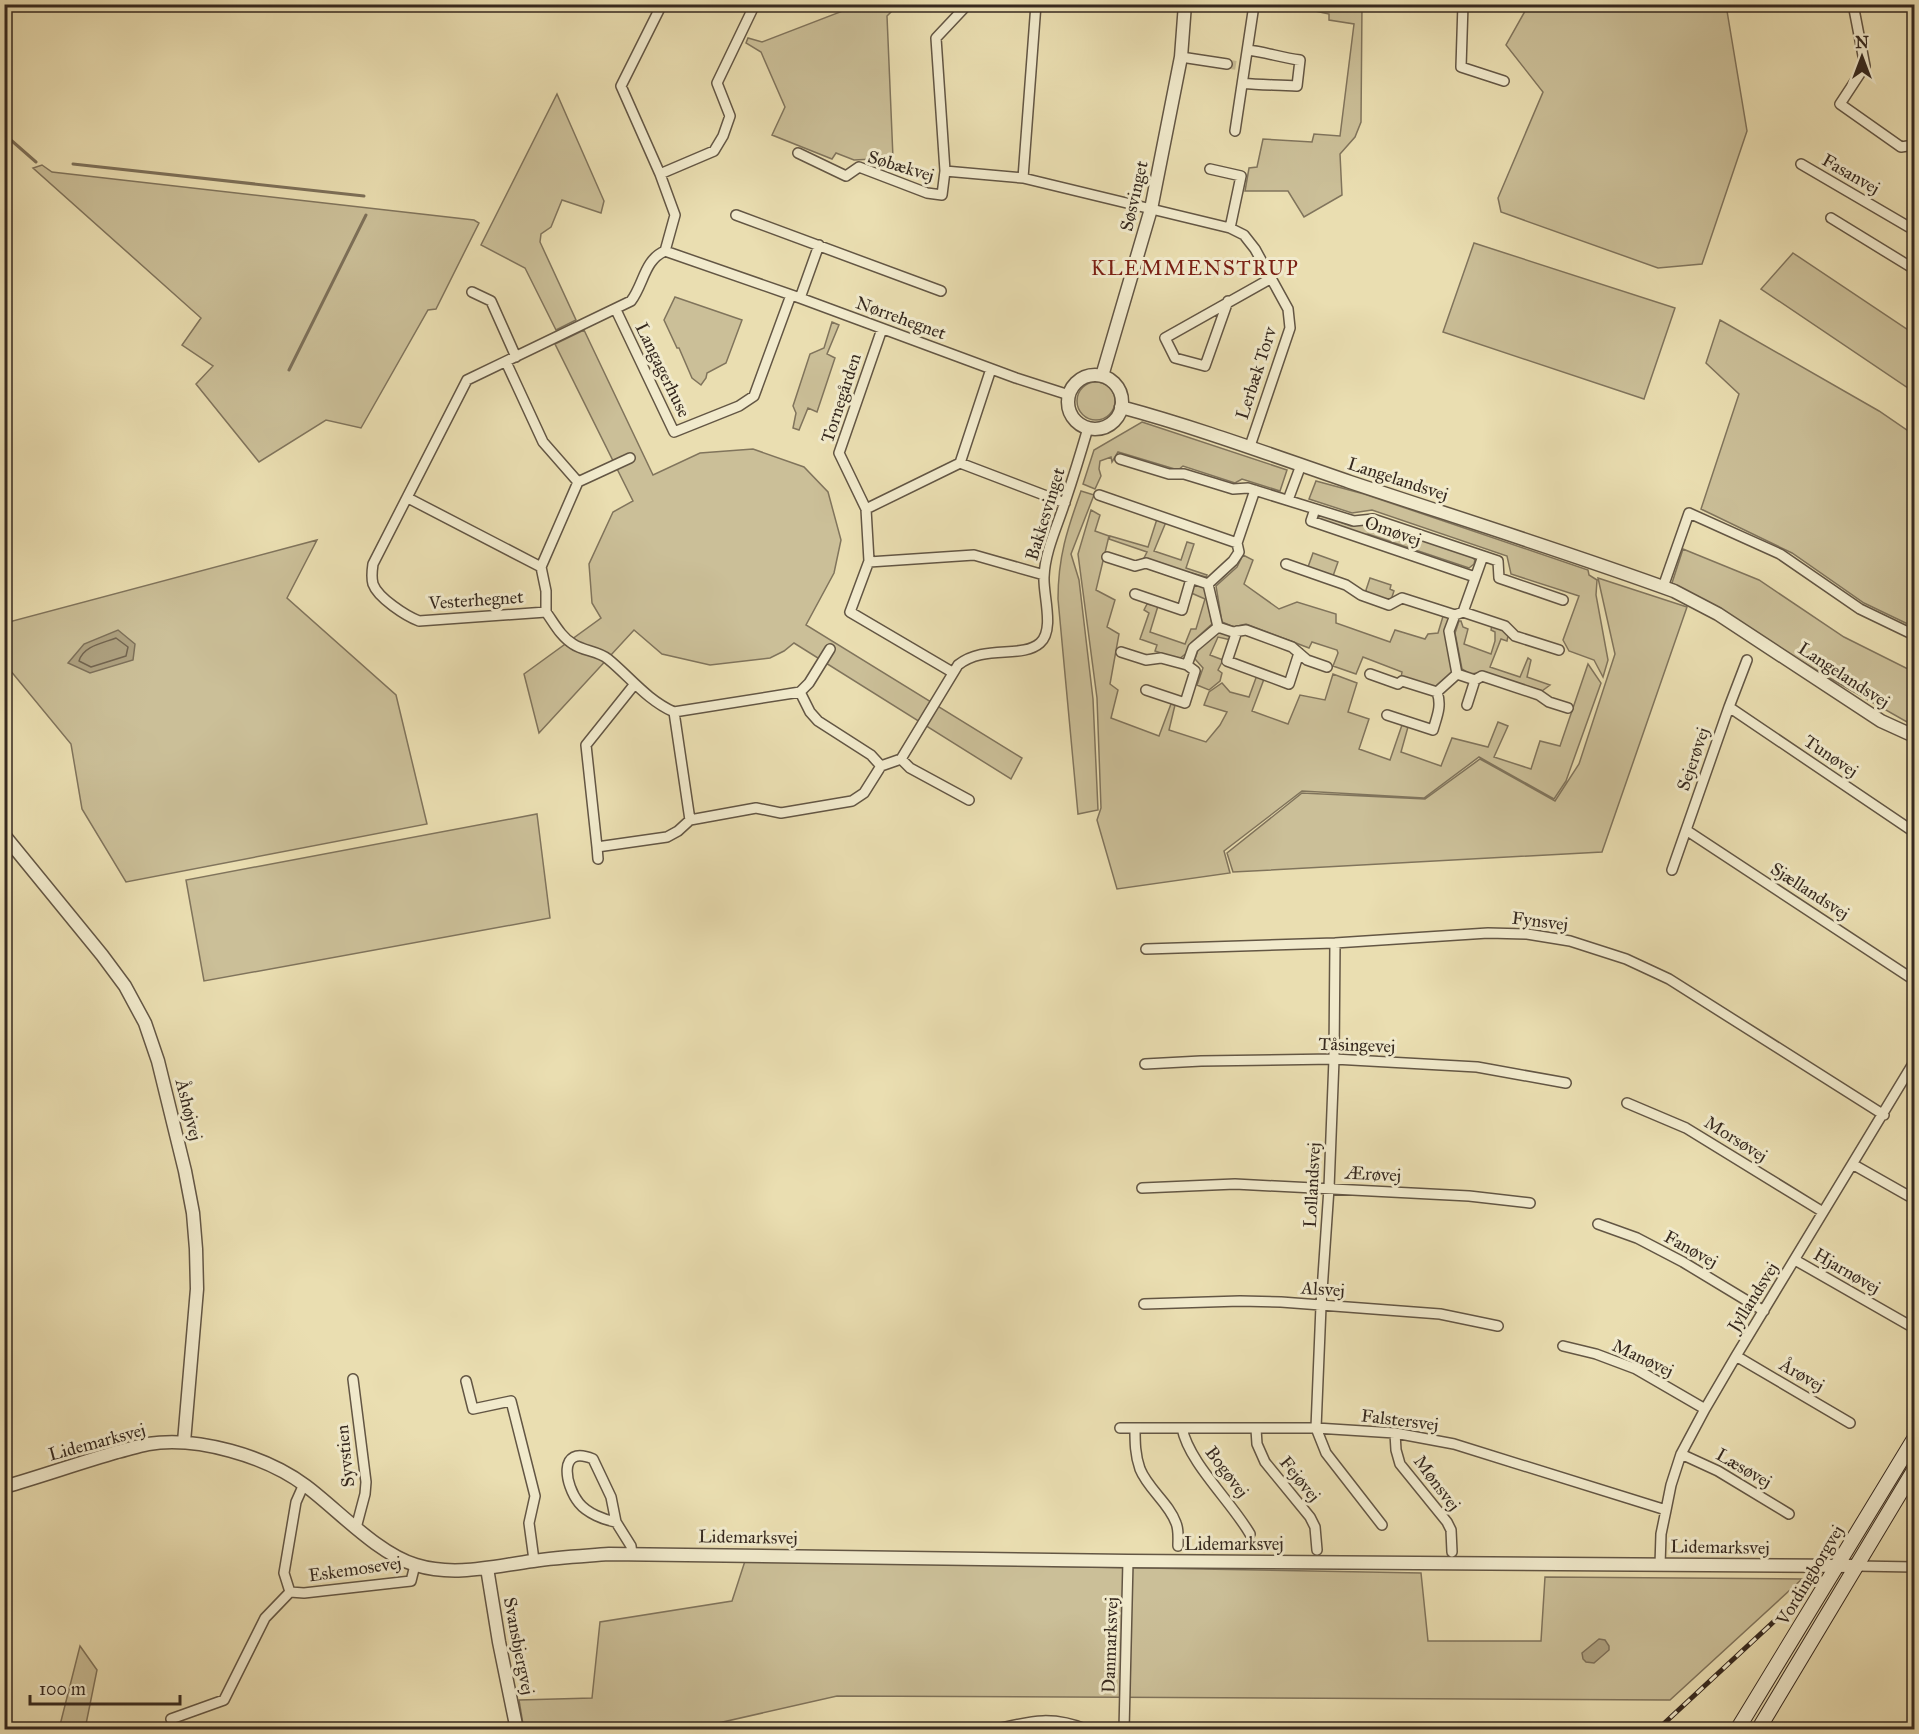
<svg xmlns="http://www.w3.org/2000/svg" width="1919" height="1734" font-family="'IM FELL Great Primer',serif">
<rect width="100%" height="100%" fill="#eadeb1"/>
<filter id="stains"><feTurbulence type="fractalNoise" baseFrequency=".00333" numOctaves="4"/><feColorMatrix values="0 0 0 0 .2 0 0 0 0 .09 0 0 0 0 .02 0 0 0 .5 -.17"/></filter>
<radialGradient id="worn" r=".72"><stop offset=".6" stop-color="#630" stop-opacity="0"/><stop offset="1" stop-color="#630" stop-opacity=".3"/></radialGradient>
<path fill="#cbbf98" stroke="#80745c" stroke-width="1.5" d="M1529,4l197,1 21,126 -45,133 -44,4 -157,-56 -3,-14 45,-106 -37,-47z
M851,5h47l-11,11 6,142 -39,2 -18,-7 -4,6 -60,-24 13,-28 -24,-55 -15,-9 2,-5 14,4 86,-33z
M1291,5h71l-1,117 -6,15 -15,17 2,41 -38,22 -16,-26h-43l4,-23 8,-1 6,-28 49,3 2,-8 26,2 14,-112 -25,-4v-6l-38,-8z
M557,94l47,107 -3,12 -39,-13 -11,27 -10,7 -1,8 36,78 -20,10 -31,-62 -44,-23z
M42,165l10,7 422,48 5,3 -43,86 -8,1 -67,118 -35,-8 -67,42 -63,-78 17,-18 -31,-21 19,-27 -168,-150z
M1474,243l201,65 -31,91 -201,-67z
M1793,253l121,81v58l-153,-103z
M675,297l67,23 -16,43 -19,10 -1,5 -5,7 -9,-7 -13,-30h-2l-13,-28z
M1720,320l159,91 35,24v192l-50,-24 -72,-50 -91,-44 38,-115 -33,-31z
M832,322l7,3 -12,29 8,4 -18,54 -9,-4 -9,22 -6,-2 3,-15 -3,-7 17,-52 14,-6z
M584,330l69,145 47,-22 53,-4 51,18 24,25 13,48 -7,33 -28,52 216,133 -11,21 -217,-136 -10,8 -14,7 -60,7 -48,-11 -28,-24 -95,103 -15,-59 77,-56 -9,-15 -3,-39 24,-52 20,-11 -78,-157z
M1077 401a19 19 0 1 1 38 0a19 19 0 1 1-38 0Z
M1142,422l145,48 -7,21 -38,-12 -7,4 -52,-17 -5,4 -60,-18 -6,10 -1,-5 -11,4 -1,8 2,7 -6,13 -12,-5 11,-34z
M1316,481l48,13 224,76 1,5 8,5 -1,15 12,65 -5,17 -9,-17 -25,-9 -6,-11 16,-44 -68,-22 -4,-18 -135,-46 -20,3 -43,-14z
M1081,491l13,4 -23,59 8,26 14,119 5,111 -20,4 -20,-215c0,-42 9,-69 23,-108z
M1091,510l9,5 -5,16 14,5 -13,54 19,10 -8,27 12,7 -9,50 8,6 -7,28 48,18 12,-32 4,1 -6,25 37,12 14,-17 7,-13 -23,-7 5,-13 13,-9 8,9 19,5 8,-22 7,4 -12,32 36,13 12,-29 25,5 8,-26 24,9 -9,29 21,7 -10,30 31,11 12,-35 6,2 -7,25 40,14 11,-28 36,9 10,-25 10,4 -14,31 37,12 9,-28 20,5 28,-82 13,19 -35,98 -12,18 -75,-42 -55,41 -122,-7 -78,60 6,22 -113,16 -20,-69 4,-12 -4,-110 -19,-144z
M1320,515l31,11 20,-3 101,34 3,3 -1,4 -5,4 -101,-34 -3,1 -47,-16z
M1157,519l9,3 -12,29 27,9 6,-18 7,2 -8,24 21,7 -1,2 -63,-17 4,-8 -38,-13 1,-3 38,11z
M317,540l-30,58 109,97 31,129 -301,58 -44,-73 -11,-65 -66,-80v-41z
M1683,549l76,31 85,57 70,35v54l-88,-50 -154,-93z
M1313,553l25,9 -5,14 -25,-9z
M1243,555l10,5 -9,24 35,25 18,-7 39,12v9l54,19 5,-12 30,9 3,-5 10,-1 6,-20 11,3 -7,20 5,37 -19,15 -33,-10 1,-6 -39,-15 -7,17 -23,-8 5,-13 -1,-3 -25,-8 -3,6 -63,-24 -12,3 -12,-5 -6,-36 21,-19z
M1370,578l21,7 -1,4 4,2 -3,9 -3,1 -21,-8 -1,-3z
M1598,578l89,29 -85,245 -369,20 -6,-19 75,-60 123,6 55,-40 75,42 24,-37 36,-110z
M1193,582l12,5 7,37 -21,19 -3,9 -9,7 -24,-8 2,-6 -17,-6 9,-26 -5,-3 3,-6 11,2 -8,26 35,12 6,-15h5l9,-30 -16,-7z
M1459,621h2l2,6 5,2 -4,15 27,10 4,-13v-9l-4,-2 1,-5 12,4 4,7 -1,5 -6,-2 -11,28 30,10 8,-19 3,2 -4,17 23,8 -8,6 -57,-19 -15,2 -8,-5 -7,-36z
M1219,631l11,5 1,4 -13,-3 -8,18 13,5 -5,10 4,3 -2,8 -11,9 -12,-5 6,-17 -8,-9 4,-12z
M537,814l13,104 -346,63 -18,-101z
M745,1561l676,12 7,68h113l4,-64 257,2 -132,121 -833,-4 -145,33 -168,1 -5,-30 73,-2 8,-76 132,-21z
M80,1646l17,24 -12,59h-26z"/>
<path fill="#ada07f" stroke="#7d7059" stroke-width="1.5" d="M118,630l17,14 -2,16 -43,13 -22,-10 16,-19z
M1599,1639l6,1 4,6v4l-15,13 -8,-1 -3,-3 -1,-6z"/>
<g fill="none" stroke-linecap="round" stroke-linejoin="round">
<path stroke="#72644f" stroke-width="1.5" d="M116,638l12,9 -2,9 -35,11 -12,-6c4,-15 24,-18 37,-23z"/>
<path stroke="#7d7059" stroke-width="3" d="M4,134l32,28
M73,164l291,32
M289,370l77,-155"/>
<path stroke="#c6ba94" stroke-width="9" stroke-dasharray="9 4.5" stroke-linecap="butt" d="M1227,64l19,3"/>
<g stroke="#635644" stroke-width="12">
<path id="minor" d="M662,4l-41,82 39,88 15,41 -10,36
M1463,4l-2,63 43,14
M1853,4l12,62 -25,38 61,43 13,-2
M1181,57l46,7
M1243,83c18,3 36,1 54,3l3,-26c-18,-2 -34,-8 -52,-10
M1235,131l19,-126
M798,153l48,23 13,-9 68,26 15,2 3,-24 78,7 207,50 14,7 11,14 33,60 2,19 -40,118
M1801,164l113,66
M1210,169l31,7 -11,52
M945,171l-9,-133 32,-34
M660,174l54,-23 9,-15 7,-20 -13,-33 38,-79
M1023,178l13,-174
M736,215l205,76
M1831,218l83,51
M665,251l135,47 216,80 53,17
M472,292l19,9 25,56
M800,298l19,-53
M1228,301l-23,65 -30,-8 -10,-20 105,-59
M616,310l58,122 65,-26 15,-10 37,-101
M882,329l-43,124 27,56 3,52 -19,51 102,60
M506,362l37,80 35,40
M1120,459l49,15h15l49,15 15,-1 106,33 19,-2 125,42 1,17 64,22
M960,463l31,-94
M1099,495l138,48
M408,498l133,69
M1288,500l13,-35
M866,509l94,-46 105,40
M1315,509l-4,12 164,56
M1107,557l28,9 11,-3 62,21
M869,562l105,-7 70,20
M1286,564l60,21 15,10 28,10 13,-7 53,17
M1663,587l26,-74 91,41 80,55 54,26
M1135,594l47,16 9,-31
M546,612l-127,9c-13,-5 -41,-23 -46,-37 -2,-7 -1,-13 0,-20l94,-184 164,-79c13,-17 13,-41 34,-50
M546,612c8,11 15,25 27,32 10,7 25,7 35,15 22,18 39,41 66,53l126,-20 9,-9 21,-34
M546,612v-21l-5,-24 37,-85 52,-24
M1463,612l20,-56
M1218,627l15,5 13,-2 46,17 15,13 20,7
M1237,631l-10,30 62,23 10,-31
M1121,652l25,8 15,-2 26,7
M1370,674l28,10 4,-3 35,11
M1457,674l18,6 7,-4 57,19 10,7 19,6
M634,685l-48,60 11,102 70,-10 11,-6 12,-11 66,-12 25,5 71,-12 12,-8 17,-27 20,-7 57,-94c26,-21 64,-6 82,-22 15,-13 3,-48 4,-66 1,-26 13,-50 21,-75 8,-24 16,-50 23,-74
M1146,690l39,13 10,-32 -8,-6 6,-17 25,-21 -10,-43 25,-23 6,-9 -2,-9 18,-53
M800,692l10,20 8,9 53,34 10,11
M1467,705l8,-25
M1729,707l185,125
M674,712l16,108
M1387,715l46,15c4,-14 9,-24 4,-38l20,-18 -8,-43 6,-16 8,-3 42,14 10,10 44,14
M901,759l9,9 59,32
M1686,830l228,150
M597,847l1,12
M1672,870l57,-163 18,-47
M1335,943l-1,116 -5,129 -8,118 -5,122 10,25 56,72
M1146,949l189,-6 153,-10 39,1 43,7 56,18 43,20 215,136
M1145,1064l56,-3 133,-2 143,8 89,16
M1627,1103l59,25 137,84
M1854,1165l60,34
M1142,1188l93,-4 234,12 61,7
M1598,1224l39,14 46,24 81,49
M1795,1260l119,68
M1144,1304l96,-3 41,1 159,12 58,12
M1563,1346l33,8 40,15 69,40
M1736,1356l114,67
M353,1379l13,103 -1,12 -9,34
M466,1381l7,28 38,-8 24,95 -6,27 5,37
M1120,1428h196l79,5 59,11 212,66
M1135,1428c0,14 0,27 5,41 8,20 29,34 36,54 3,7 2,15 2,23
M1182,1428c7,35 49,73 68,106
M1256,1429l1,15 8,18 45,55 5,10 2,23
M1395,1433l1,17 4,14 47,58 4,8 1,22
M1681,1454l37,17 71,43
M616,1522c-12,-2 -29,-9 -37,-19 -14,-17 -22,-59 14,-44l18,38 5,25 15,24 1,8
M1660,1565l1,-31 5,-24 5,-25 10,-31 24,-45 31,-53 178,-294
M1857,1566l57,1
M290,1592l14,1 107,-12 4,-16
M171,1719l53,-19 41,-82 25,-26 -6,-19 12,-71 8,-18
M993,1730c38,-9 58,-15 95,0
M1124,1730l4,-169"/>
</g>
<g stroke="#635644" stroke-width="15">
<path id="tertiary" d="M1068 402a27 27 0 1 1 54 0a27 27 0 1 1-54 0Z
M1102,376l49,-167 30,-152 4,-53
M1121,407c78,21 153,49 229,75 108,36 217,70 324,109l44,23 163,107 33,15
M4,835l98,120 23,31 20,37 13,38 27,110 8,42 3,36 1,40 -13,153
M4,1487c38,-11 75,-24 113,-35 10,-2 20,-6 31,-8 49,-8 118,12 158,42 32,24 72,68 110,79 39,12 78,1 117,-4 25,-4 51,-5 76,-7l519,7 729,5
M487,1568l12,74 18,88"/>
</g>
<g stroke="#36291f" stroke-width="16">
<path id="secondary" d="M1737,1730l177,-291
M1758,1730l156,-260"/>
</g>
<use href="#minor" stroke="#f1eacc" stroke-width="9"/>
<use href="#tertiary" stroke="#f1eacc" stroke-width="12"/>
<use href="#secondary" stroke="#f1eacc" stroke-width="14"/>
<g stroke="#36291f" stroke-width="5">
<path id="rail" d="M1657,1730l151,-140"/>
</g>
<use href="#rail" stroke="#f1eacc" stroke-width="3" stroke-dasharray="9" stroke-linecap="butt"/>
</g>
<g text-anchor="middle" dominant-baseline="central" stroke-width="6" stroke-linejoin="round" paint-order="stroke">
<g font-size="18" fill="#36291f" stroke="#f1eacc">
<text transform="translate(901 166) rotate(17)">Søbækvej</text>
<text transform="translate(1851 174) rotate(30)">Fasanvej</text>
<text transform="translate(1134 196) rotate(-77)">Søsvinget</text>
<text transform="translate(901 318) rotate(20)">Nørrehegnet</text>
<text transform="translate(663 370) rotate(64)">Langagerhuse</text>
<text transform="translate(1256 373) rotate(-72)">Lerbæk Torv</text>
<text transform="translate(841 398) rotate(-72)">Tornegården</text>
<text transform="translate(1398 479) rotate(18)">Langelandsvej</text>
<text transform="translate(1045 514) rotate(-73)">Bakkesvinget</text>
<text transform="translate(1393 531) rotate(19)">Omøvej</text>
<text transform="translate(476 600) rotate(-4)">Vesterhegnet</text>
<text transform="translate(1844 675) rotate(33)">Langelandsvej</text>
<text transform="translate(1831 756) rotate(34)">Tunøvej</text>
<text transform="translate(1693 759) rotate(-71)">Sejerøvej</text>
<text transform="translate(1810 891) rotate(33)">Sjællandsvej</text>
<text transform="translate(1540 921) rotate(7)">Fynsvej</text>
<text transform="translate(1357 1045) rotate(2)">Tåsingevej</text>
<text transform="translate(189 1110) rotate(76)">Åshøjvej</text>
<text transform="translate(1736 1139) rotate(32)">Morsøvej</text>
<text transform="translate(1373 1174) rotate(3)">Ærøvej</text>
<text transform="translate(1312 1185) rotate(-87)">Lollandsvej</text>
<text transform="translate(1691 1249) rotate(29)">Fanøvej</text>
<text transform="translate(1847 1271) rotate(30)">Hjarnøvej</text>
<text transform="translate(1323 1289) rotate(4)">Alsvej</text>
<text transform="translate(1753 1297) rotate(-58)">Jyllandsvej</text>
<text transform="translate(1643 1358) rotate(25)">Manøvej</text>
<text transform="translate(1802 1375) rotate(30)">Årøvej</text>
<text transform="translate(1400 1420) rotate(7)">Falstersvej</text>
<text transform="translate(97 1442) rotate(-15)">Lidemarksvej</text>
<text transform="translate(345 1456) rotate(-96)">Syvstien</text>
<text transform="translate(1744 1468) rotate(30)">Læsøvej</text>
<text transform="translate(1227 1472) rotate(53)">Bogøvej</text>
<text transform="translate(1300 1479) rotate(51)">Fejøvej</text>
<text transform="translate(1437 1483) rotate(53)">Mønsvej</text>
<text transform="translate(748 1537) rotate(1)">Lidemarksvej</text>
<text x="1234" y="1544">Lidemarksvej</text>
<text transform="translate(1720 1547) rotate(1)">Lidemarksvej</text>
<text transform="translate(355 1569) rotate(-8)">Eskemosevej</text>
<text transform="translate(1810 1575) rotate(-59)">Vordingborgvej</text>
<text transform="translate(1110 1645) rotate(-88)">Danmarksvej</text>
<text transform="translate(519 1646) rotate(79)">Svansbjergvej</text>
</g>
<g font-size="21" letter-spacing="1.5" fill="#7a1f14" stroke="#f1eacc">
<text x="1195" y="268">KLEMMENSTRUP</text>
</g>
</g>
<rect width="1919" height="1734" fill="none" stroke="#eadeb1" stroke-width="24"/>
<rect x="6" y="6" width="1907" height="1722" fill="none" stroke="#36291f" stroke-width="3"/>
<rect x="12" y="12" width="1895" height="1710" fill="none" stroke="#36291f" stroke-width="1.5"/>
<g transform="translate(1862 57)" stroke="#f1eacc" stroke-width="4.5" paint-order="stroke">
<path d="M0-4.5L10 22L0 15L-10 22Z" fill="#36291f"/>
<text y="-9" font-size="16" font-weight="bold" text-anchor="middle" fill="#36291f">N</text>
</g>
<path d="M30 1695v9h150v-9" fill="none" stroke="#36291f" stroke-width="3"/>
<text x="39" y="1695" font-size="18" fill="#36291f" stroke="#f1eacc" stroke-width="4.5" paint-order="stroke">100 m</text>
<rect width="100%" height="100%" filter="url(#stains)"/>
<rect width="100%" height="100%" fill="url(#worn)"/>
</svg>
